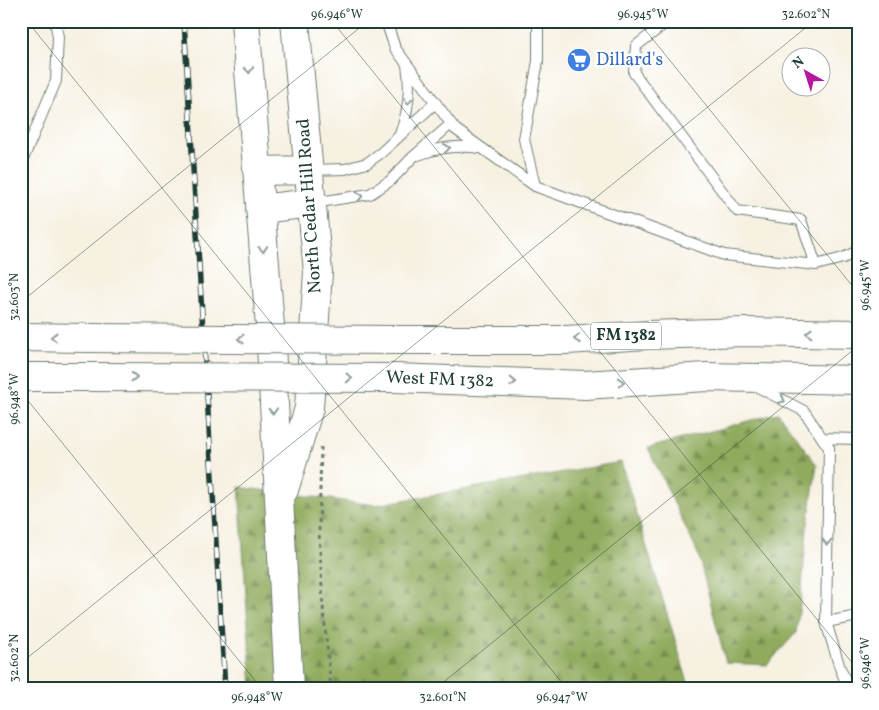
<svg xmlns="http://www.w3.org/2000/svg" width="879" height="710" font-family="Vollkorn,serif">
<defs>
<pattern id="forest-firs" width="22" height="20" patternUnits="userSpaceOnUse" patternTransform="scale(1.25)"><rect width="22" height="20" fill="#90ab5d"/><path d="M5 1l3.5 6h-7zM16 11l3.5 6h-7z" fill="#758c4e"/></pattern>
</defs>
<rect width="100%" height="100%" fill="#fff"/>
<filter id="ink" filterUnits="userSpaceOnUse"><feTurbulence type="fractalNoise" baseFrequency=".02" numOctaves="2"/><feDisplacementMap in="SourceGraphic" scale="10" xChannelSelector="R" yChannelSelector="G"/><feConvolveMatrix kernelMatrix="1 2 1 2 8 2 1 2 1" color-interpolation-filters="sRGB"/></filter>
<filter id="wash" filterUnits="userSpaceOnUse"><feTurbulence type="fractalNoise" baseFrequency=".0096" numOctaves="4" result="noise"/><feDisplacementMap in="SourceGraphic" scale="20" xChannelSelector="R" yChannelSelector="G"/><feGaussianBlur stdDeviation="1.12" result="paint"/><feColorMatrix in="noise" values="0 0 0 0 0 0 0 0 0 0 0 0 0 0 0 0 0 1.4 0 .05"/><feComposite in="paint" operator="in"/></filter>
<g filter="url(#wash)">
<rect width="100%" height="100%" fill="#f7f1e2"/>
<path fill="url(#forest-firs)" stroke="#587448" d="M778,413l39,52 -10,65 -6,68 -5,35 -29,32 -41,-2 -28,-109 -50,-106z
M621,462l69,227h-438l-13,-202 136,18z"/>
</g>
<g filter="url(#ink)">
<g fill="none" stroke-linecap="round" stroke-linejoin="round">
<g stroke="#6b7c71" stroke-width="12">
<path id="lane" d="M386,21l9,27 60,81 80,57 189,69 92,10 27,-7 15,-7
M668,21l-32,25 -2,27 103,138 64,9 15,45
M400,134c9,-23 11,-45 7,-69
M418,155c21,-8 41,-10 62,-7
M21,164l35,-83 2,-44 -3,-16
M310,170l35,-1 22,-6 15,-11 53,-49
M535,186l-11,-47 14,-78v-40
M313,203l57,-9 20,-13 23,-24 38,-33
M756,386l48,25 25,37 -3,174 14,46 9,21
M822,438l36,1
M826,622l32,-6"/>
</g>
<g stroke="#6b7c71" stroke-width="30">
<path id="secondary" d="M245,21l25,305 19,363
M257,171l52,-1
M260,209l52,-6
M284,490l25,-82 9,-136 -23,-251"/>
</g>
<g stroke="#6b7c71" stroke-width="30">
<path id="primary" d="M21,337l66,1
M395,340h171l82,-5 97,-3 113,2
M21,377h65
M395,378l190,7 121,-8 152,3"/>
</g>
<path stroke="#6b7c71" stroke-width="3" stroke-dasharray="4 4" stroke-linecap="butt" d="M321,447l-2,85 4,74 8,83"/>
<use href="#lane" stroke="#fff" stroke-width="10"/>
<use href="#secondary" stroke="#fff" stroke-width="28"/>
<use href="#primary" stroke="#fff" stroke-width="28"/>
<g stroke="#1f3d34" stroke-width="5.5">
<path id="rail" d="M184,21l41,668"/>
</g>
<use href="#rail" stroke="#fff" stroke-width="4" stroke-dasharray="11" stroke-linecap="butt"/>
<g stroke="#6b7c71" stroke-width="30" stroke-linecap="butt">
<path id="primary-bridge" d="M87,338l308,2
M86,377l309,1"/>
</g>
<use href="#primary-bridge" stroke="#fff" stroke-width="28"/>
</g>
<defs><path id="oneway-chevron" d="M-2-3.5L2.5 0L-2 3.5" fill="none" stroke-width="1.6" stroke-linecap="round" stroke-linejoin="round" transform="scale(1.25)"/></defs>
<g stroke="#8f9e9a">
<use href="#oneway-chevron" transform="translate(249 70) rotate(85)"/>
<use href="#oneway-chevron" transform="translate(408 101) rotate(97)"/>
<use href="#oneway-chevron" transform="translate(447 148) rotate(-7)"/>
<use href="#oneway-chevron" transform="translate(360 196) rotate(-12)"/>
<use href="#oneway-chevron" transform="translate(263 249) rotate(85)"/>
<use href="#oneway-chevron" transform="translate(809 333) rotate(-179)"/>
<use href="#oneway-chevron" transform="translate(54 337) rotate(-179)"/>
<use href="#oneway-chevron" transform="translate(241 339) rotate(-180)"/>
<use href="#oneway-chevron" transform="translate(577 339) rotate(176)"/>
<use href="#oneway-chevron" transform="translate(134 377)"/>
<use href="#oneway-chevron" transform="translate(349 378)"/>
<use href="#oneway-chevron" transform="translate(513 382) rotate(2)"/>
<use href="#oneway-chevron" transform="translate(621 382) rotate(-4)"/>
<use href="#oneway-chevron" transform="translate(782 400) rotate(27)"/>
<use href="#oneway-chevron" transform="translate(273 411) rotate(87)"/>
<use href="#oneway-chevron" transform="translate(827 542) rotate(91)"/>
</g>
</g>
<path fill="none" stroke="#1f3d34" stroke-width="1" stroke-opacity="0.45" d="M27,21l540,668M332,21l526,649M638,21l220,272M21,302l347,-281M21,392l241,297M21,663l793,-642M435,689l423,-343"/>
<defs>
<g id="supermarket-disc" transform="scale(1.25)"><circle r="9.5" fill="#3f7fe0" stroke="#fff"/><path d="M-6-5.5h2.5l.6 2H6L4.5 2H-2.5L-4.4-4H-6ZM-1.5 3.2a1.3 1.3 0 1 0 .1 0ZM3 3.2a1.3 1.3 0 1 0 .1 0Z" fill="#fff"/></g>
</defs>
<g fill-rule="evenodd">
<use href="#supermarket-disc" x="579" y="60"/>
</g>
<g text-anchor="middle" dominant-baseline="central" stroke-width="5" stroke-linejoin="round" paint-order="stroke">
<rect fill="#fff" stroke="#627771" stroke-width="1" x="591" y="322.5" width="70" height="27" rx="4"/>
<g font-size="16" font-weight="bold" fill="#1f3d34">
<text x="626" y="336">FM 1382</text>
</g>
<g font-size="18" fill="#366cbe" stroke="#fff" text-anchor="start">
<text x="596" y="60">Dillard's</text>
</g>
<g font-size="18" fill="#1f3d34" stroke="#fff">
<text transform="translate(310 206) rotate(-94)">North Cedar Hill Road</text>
<text transform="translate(440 380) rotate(2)">West FM 1382</text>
</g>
</g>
<rect width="879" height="710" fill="none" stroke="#fff" stroke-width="55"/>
<g transform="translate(806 72) rotate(321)"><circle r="24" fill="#ffffff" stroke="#a5b1ae"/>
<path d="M0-4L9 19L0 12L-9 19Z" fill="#b5179e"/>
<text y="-8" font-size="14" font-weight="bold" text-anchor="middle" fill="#1f3d34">N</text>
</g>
<rect x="28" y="28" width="824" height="654" fill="none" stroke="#1f3d34" stroke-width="2"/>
<g font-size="12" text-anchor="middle" fill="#1f3d34">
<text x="337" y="18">96.946°W</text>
<text x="643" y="18">96.945°W</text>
<text x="806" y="18">32.602°N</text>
<text transform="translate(865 285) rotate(-90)" y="4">96.945°W</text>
<text transform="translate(14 297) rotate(-90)" y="4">32.603°N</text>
<text transform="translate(14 399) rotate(-90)" y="4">96.948°W</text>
<text transform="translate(14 658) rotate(-90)" y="4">32.602°N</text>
<text transform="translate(865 663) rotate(-90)" y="4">96.946°W</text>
<text x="257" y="701">96.948°W</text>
<text x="443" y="701">32.601°N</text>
<text x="562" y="701">96.947°W</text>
</g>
</svg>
